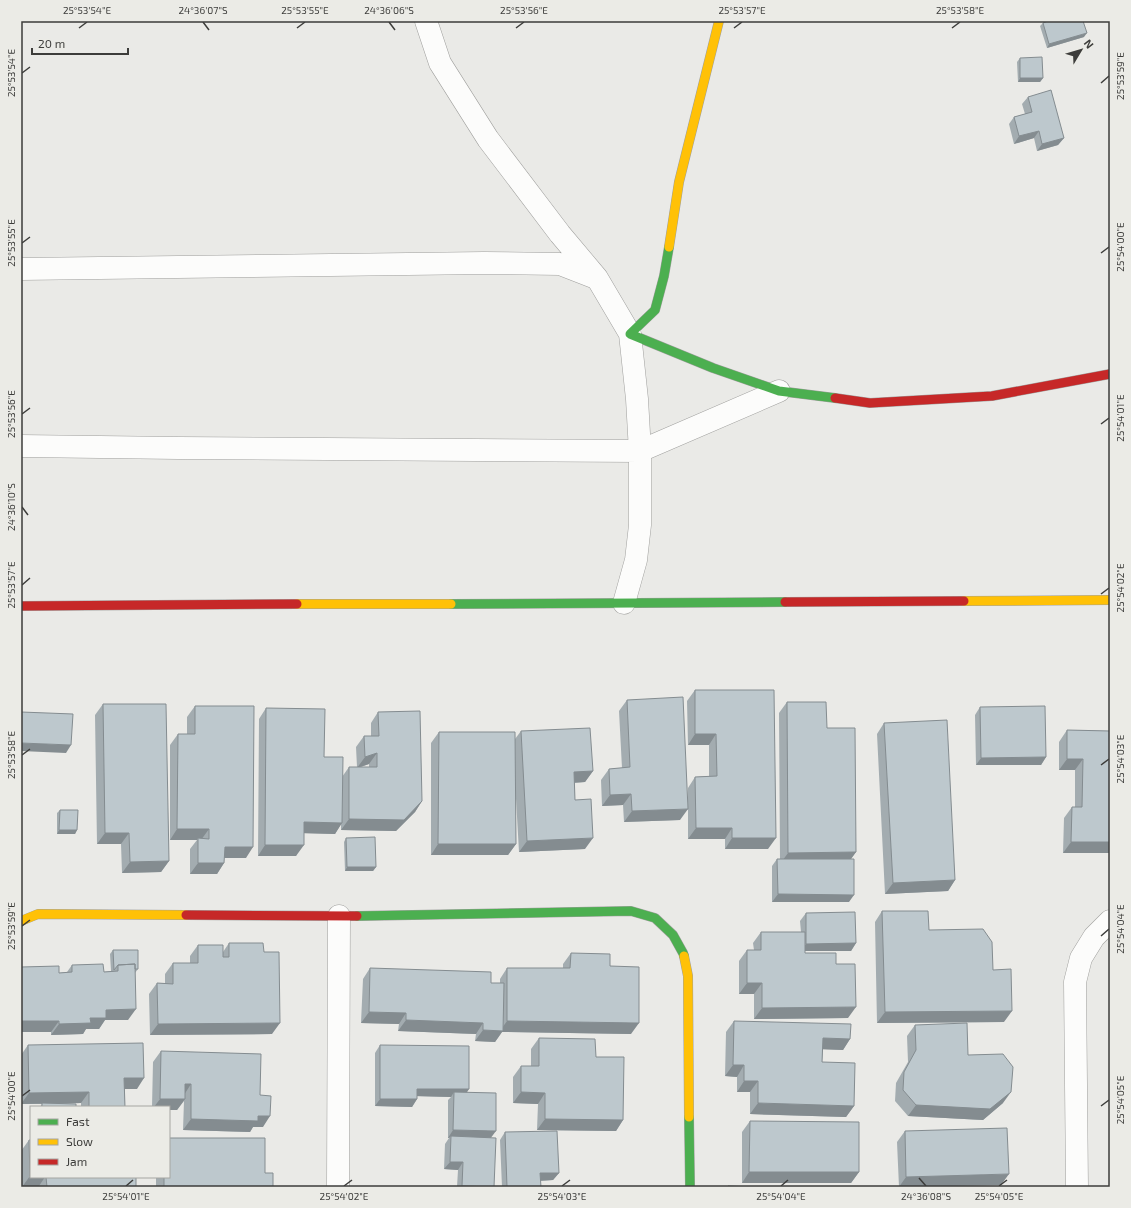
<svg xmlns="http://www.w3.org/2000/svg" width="1131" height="1208" font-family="'Exo 2',sans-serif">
<rect width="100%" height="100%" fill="#eaeae7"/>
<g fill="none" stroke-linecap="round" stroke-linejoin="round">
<g stroke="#9f9f9d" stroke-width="23">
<path id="street" d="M426,21l14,42 48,76 72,95 37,44 33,56 7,65 3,52v74l-4,35 -12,43
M21,269l463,-6 76,1 36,14
M21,446l157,2 462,3 139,-60
M338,1187l1,-271
M1077,1187l-2,-205 6,-24 13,-21 16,-16"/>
</g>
<g stroke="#9f9f9d" stroke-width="10">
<path id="fast" d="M669,247l-5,29 -9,34 -25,24 83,34 66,23 56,7
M451,604l334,-2
M357,916l274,-5 24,7 18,17 10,18 1,3
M689,1117l1,70"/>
</g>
<g stroke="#9f9f9d" stroke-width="10">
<path id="slow" d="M669,247l10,-65 40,-161
M964,601l146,-1
M297,604h154
M21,921l17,-7 148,1
M684,956l4,20 1,141"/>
</g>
<g stroke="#9f9f9d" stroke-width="10">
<path id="jam" d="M835,398l35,5 122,-7 118,-22
M785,602l179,-1
M21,606l276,-2
M186,915l171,1"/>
</g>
<use href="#street" stroke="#fcfcfb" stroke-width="22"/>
<use href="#fast" stroke="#4caf50" stroke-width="9"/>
<use href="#slow" stroke="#ffc107" stroke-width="9"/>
<use href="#jam" stroke="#c62828" stroke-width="9"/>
</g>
<path fill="#a3acb0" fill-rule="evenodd" d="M1043,23l41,14 -37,11 -7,-22z
M1020,58l23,20 -3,4h-22l-1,-20z
M1028,97l36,41 -6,7 -21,6 -3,-13 -20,6 -5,-20 5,-7 11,-3 -3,-10z
M695,690h79l-6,159h-43v-10h-37v-51l7,-11 14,-1v-31h-21l-1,-44z
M627,700l53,120 -56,2 -1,-17 -21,1 -1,-26 8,-11 13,-1 -3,-57z
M787,702l40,26 29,124 -5,7 -2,43h-77v-36l5,-7h3l-1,-146z
M103,704l66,157 -8,11 -39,1 -1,-29h-24l-2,-129z
M195,706l51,152h-22v5l-7,11h-27v-25l7,-9h-27v-95l8,-11h9v-17z
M980,707l66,50 -5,8h-65l-1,-50z
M266,708l58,49 18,20 7,-10h8l-1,-20 8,-11h7v-13l7,-11 44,89 -7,11 -19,19 -55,-1v-6l-6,10 -31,-1 -8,23h-38l1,-137zM369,764v3h-8z
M884,723l71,157 -7,11 -63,3 -8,-160z
M1067,730l43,1v122h-47l1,-35 8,-11h3v-37h-16v-28z
M521,731l72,40 -8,11 -10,1v17l10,49 -66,3 -4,-71 1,63 -8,11h-77v-112l8,-11 76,7z
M60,810l17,20 -2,4h-18v-21z
M346,838l30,29 -3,4h-28l-1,-29z
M882,911l47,19 64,40 11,52 -127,1 -2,-101z
M806,913l50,30 -5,8h-46v2l31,11 12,54 -94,1v-25h-15v-33l8,-11h7l-1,-7 8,-11h40l-1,-11z
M229,943l35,9 8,82 -122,1 -1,-41 8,-11h8v-9l8,-11h17v-7l8,-11 25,7z
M113,950l25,19 -3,4 -7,47h-23l-6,9h-13l-3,5 -32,1v-3h-30v-65l38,6 8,-1 5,-7 32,7 7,-1 -1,-17z
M571,953l39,13 21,68 -129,-2 -7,10 -20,-1 1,-7 -78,-3 1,-7 -38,-1 2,-44 7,-11 121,15h9v-4l7,-11h56v-4z
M734,1021l116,18 -7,11 -20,-1 -1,13 32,44 -8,11 -96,-3v-22h-13v-15l-12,-1 1,-44z
M915,1025l53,30 35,48 -20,17 -75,-4 -13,-15 1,-18 12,-21 -1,-26z
M539,1038l57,19 27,63 -7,11 -79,-1 1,-26 -25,-1v-26l8,-11h10v-17z
M28,1045l109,44h-12v18h-44v-4l-19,1 14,3h-36l2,-3h-21v-49z
M380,1045l87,47 24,46 3,49h-37l1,-17 -14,-1 1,-25 4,-6h-1v-38l3,-3 -34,-1v3l-5,8 -37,-1v-53z
M161,1051l99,44 3,32h-10l-3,5 -67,-2 1,-29 -7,9 -8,-3h-17l1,-45z
M750,1121l109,51 -8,11h-109v-51z
M905,1131l96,54 -102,2 -2,-45z
M505,1132l54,41 -6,7 -13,1 1,6h-39l-2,-47z
M29,1140l2,37h105v10h-114l-1,-36z
M265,1173l8,14h-117v-10z"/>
<path fill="#848c90" d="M1087,33l-3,4 -37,11 2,-4z
M1020,78h23l-3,4h-22z
M1039,131l-5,7 -20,6 5,-8z
M1064,138l-6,7 -21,6 5,-7z
M695,734h21l-7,11h-21z
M21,743l50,2 -5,8 -45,-2z
M377,753l-8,11 -12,4 8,-11z
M1046,757l-5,8h-65l5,-7z
M1067,759h16l-8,11h-16z
M593,771l-8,11 -19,1 8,-11z
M631,794l-8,11 -21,1 8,-11z
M422,801l-7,11 -19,19 -55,-1 8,-11z
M688,809l-8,11 -56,2 8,-11z
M304,822l38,1 -7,11 -39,-1z
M696,828h36l-7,11h-37z
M177,829h32l-8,11 -3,-2 -1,2h-27z
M59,830h18l-2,4h-18z
M105,833h24l-8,11h-24z
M593,838l-8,11 -66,3 8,-11z
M732,838h44l-8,11h-43z
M1071,842h39v11h-47z
M438,844h78l-8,11h-77z
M265,845h39l-8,11h-38z
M225,847h28l-7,11h-29z
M856,852l-8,11 -68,1 8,-11z
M169,861l-8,11 -39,1 8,-11z
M198,863h26l-7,11h-27z
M347,867h29l-3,4h-28z
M955,880l-7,11 -63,3 8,-11z
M778,894l76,1 -5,7h-77z
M856,943l-5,8h-50l5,-7z
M747,983h15l-8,11h-15z
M856,1007l-8,11 -94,1 8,-11z
M136,1009l-8,11h-23l-6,9h-13l-3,5 -32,1 8,-11 31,-6 16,-8z
M1012,1011l-8,11 -127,1 8,-11z
M369,1012l37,1 -7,11 -38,-1z
M406,1020l77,3 -7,11 -78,-3z
M21,1021h38l-8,11h-30z
M507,1021l132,2 -8,11 -129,-2 -7,10 -20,-1 8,-11 17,1z
M280,1023l-8,11 -122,1 8,-11z
M823,1038l27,1 -7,11 -28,-1z
M733,1065h11l-7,12 -12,-1z
M124,1078h20l-7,11h-20z
M744,1081h14l-8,11h-13z
M185,1084h6l-7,11z
M417,1089h52l-5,8 -10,-5 -3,5 -39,-1z
M89,1092l-8,11 -60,1 8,-11z
M521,1092l24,1 -7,11 -25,-1z
M1011,1092l-8,11 -20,17 -75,-4 8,-11z
M160,1099h25l-8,11h-8v-3h-15z
M380,1099h37l-5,8 -37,-1z
M758,1103l96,3 -8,11 -96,-3z
M258,1116h12l-7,11h-10l-3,5 -67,-2 8,-11z
M545,1119l78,1 -7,11 -79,-1z
M453,1130l43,1 -6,8 -39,-3 -2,2h-1z
M450,1162h13l-5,8 -14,-1z
M749,1172h110l-8,11h-109z
M540,1173h19l-6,7 -18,1z
M1009,1174l-8,11 -102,2 7,-10z
M30,1176h1v1h14l-6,9 -17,1z
M462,1186l26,1h-27z"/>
<path fill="#bdc8cd" stroke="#848c90" d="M1048,21h35l4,12 -38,11 -6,-21z
M1042,57l1,21h-23v-20z
M1051,90l13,48 -22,6 -3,-13 -20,5 -5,-19 18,-5 -4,-15z
M695,690h79l2,148h-44v-10h-36l-1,-51 22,-1 -1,-42h-21z
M683,697l5,112 -56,2 -1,-17 -21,1 -1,-26 21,-2 -3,-67z
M787,702h39l1,26h28l1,124 -68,1z
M103,704h63l3,157 -39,1 -1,-29h-24z
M195,706h59l-1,141h-28l-1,16h-26v-25l11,1v-10h-32l1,-95h17z
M1045,706l1,51 -65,1 -1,-51z
M266,708l59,1 -1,48h19l-1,66 -38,-1v23h-39z
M420,711l2,90 -18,19 -55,-1v-52h28v-14l-12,4 -1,-21h15l-1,-24z
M21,712l52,2 -2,31 -50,-2z
M947,720l8,160 -62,3 -9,-160z
M590,728l3,43 -19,1 1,28 16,-1 2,39 -66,3 -6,-110z
M1067,730l43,1v111h-39l1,-35h10l1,-48h-16z
M439,732h76l1,112h-78z
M60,810h18l-1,20h-18z
M375,837l1,30h-29l-1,-29z
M777,859h77v36l-76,-1z
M882,911h46l1,19 54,-1 9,13 1,28 18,-1 1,42 -127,1z
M855,912l1,31 -50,1v-31z
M761,932h44v21h31v11h19l1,43 -94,1v-25h-15v-33h14z
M229,943h34l1,9h15l1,71 -122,1 -1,-41 16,1v-21h25v-18h25v12h6z
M113,950h25v19h-3v-5l-17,1 -4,5z
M571,953l39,1v12l29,1v56l-132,-2v-53h63z
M103,964l1,8 14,-1v-6l17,-1 1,45 -30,1v8h-16l1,5 -32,1v-3h-38v-54l38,-1v7l13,-1v-7z
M370,968l121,4v11h13l-1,48 -20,-1v-7l-77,-3v-7l-37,-1z
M734,1021l117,3 -1,15 -27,-1 -1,24 33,1 -1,43 -96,-3v-22h-14v-16h-11z
M967,1023l1,32 35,-1 10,13 -2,25 -21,17 -74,-4 -13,-15 1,-18 12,-22 -1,-25z
M539,1038l56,1 1,18h28l-1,63 -78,-1v-26l-24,-1v-26h18z
M143,1043l1,35h-20l1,29h-36v-15l-60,1 -1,-48z
M380,1045l89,1v43h-52v10h-37z
M161,1051l100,3 -1,41 11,1 -1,20h-12v5l-67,-2v-35h-6v15h-25z
M454,1092l42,1v38l-43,-1z
M42,1103l34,1v3h-34z
M750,1121l109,1v50h-110z
M1007,1128l2,46 -103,3 -1,-46z
M557,1131l2,42h-19l1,14h-34l-2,-55z
M451,1136l45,2 -2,49 -32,-1 1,-24h-13z
M169,1138h96v35h8v14h-109v-10h5z
M29,1140h2v36h-1z
M46,1177h90v10h-89z
M728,1186l22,1h-23z
M930,1186v1h-29z"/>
<path fill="none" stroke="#3d3d3b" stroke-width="1.5" d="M203,22l6,8M389,22l6,8M79,28l8,-6M297,28l8,-6M516,28l8,-6M734,28l8,-6M952,28l8,-6M22,73l8,-6M1101,83l8,-7M22,243l8,-6M1101,253l8,-6M22,414l8,-6M1101,424l8,-6M22,507l6,8M22,585l8,-7M1101,594l8,-6M22,755l8,-6M1101,765l8,-6M22,926l8,-6M1101,936l8,-7M22,1096l8,-6M1101,1106l8,-6M919,1178l7,8M126,1186l7,-6M344,1186l8,-6M562,1186l8,-6M781,1186l7,-6M999,1186l8,-6"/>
<rect width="1131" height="1208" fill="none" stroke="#ebebe6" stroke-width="44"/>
<rect x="30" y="1106" width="140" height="72" fill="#ebebe6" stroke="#a5a5a2"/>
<rect x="38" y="1119" width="20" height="6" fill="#4caf50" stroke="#a5a5a2"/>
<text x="66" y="1126" font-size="12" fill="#3d3d3b">Fast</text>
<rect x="38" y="1139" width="20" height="6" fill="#ffc107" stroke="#a5a5a2"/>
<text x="66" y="1146" font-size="12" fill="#3d3d3b">Slow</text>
<rect x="38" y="1159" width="20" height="6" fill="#c62828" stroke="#a5a5a2"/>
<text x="66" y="1166" font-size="12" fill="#3d3d3b">Jam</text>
<g transform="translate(1081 50) rotate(52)" stroke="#ebebe6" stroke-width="3" paint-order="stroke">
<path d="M0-3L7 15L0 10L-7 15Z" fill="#3d3d3b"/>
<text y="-6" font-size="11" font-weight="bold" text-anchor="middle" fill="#3d3d3b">N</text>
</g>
<path d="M32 48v6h96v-6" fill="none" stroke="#3d3d3b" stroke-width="2"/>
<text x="38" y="48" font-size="12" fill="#3d3d3b" stroke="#ebebe6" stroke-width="3" paint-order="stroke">20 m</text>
<rect x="22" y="22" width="1087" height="1164" fill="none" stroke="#3d3d3b" stroke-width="1.5"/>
<g font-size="10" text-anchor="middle" fill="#3d3d3b">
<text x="87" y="14">25°53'54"E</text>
<text x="203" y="14">24°36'07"S</text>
<text x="305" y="14">25°53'55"E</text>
<text x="389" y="14">24°36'06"S</text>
<text x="524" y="14">25°53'56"E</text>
<text x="742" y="14">25°53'57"E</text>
<text x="960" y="14">25°53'58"E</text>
<text transform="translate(11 73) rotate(-90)" y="4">25°53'54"E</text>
<text transform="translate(1120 76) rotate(-90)" y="4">25°53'59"E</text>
<text transform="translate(11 243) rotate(-90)" y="4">25°53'55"E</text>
<text transform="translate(1120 247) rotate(-90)" y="4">25°54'00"E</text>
<text transform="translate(11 414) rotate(-90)" y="4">25°53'56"E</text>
<text transform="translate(1120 418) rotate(-90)" y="4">25°54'01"E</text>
<text transform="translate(11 507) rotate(-90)" y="4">24°36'10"S</text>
<text transform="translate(11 585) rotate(-90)" y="4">25°53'57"E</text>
<text transform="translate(1120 588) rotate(-90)" y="4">25°54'02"E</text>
<text transform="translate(11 755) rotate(-90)" y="4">25°53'58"E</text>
<text transform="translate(1120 759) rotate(-90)" y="4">25°54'03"E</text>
<text transform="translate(11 926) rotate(-90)" y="4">25°53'59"E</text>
<text transform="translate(1120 929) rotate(-90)" y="4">25°54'04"E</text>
<text transform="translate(11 1096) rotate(-90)" y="4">25°54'00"E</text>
<text transform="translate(1120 1100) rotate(-90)" y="4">25°54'05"E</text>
<text x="126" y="1200">25°54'01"E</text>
<text x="344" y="1200">25°54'02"E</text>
<text x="562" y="1200">25°54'03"E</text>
<text x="781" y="1200">25°54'04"E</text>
<text x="926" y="1200">24°36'08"S</text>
<text x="999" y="1200">25°54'05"E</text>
</g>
</svg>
